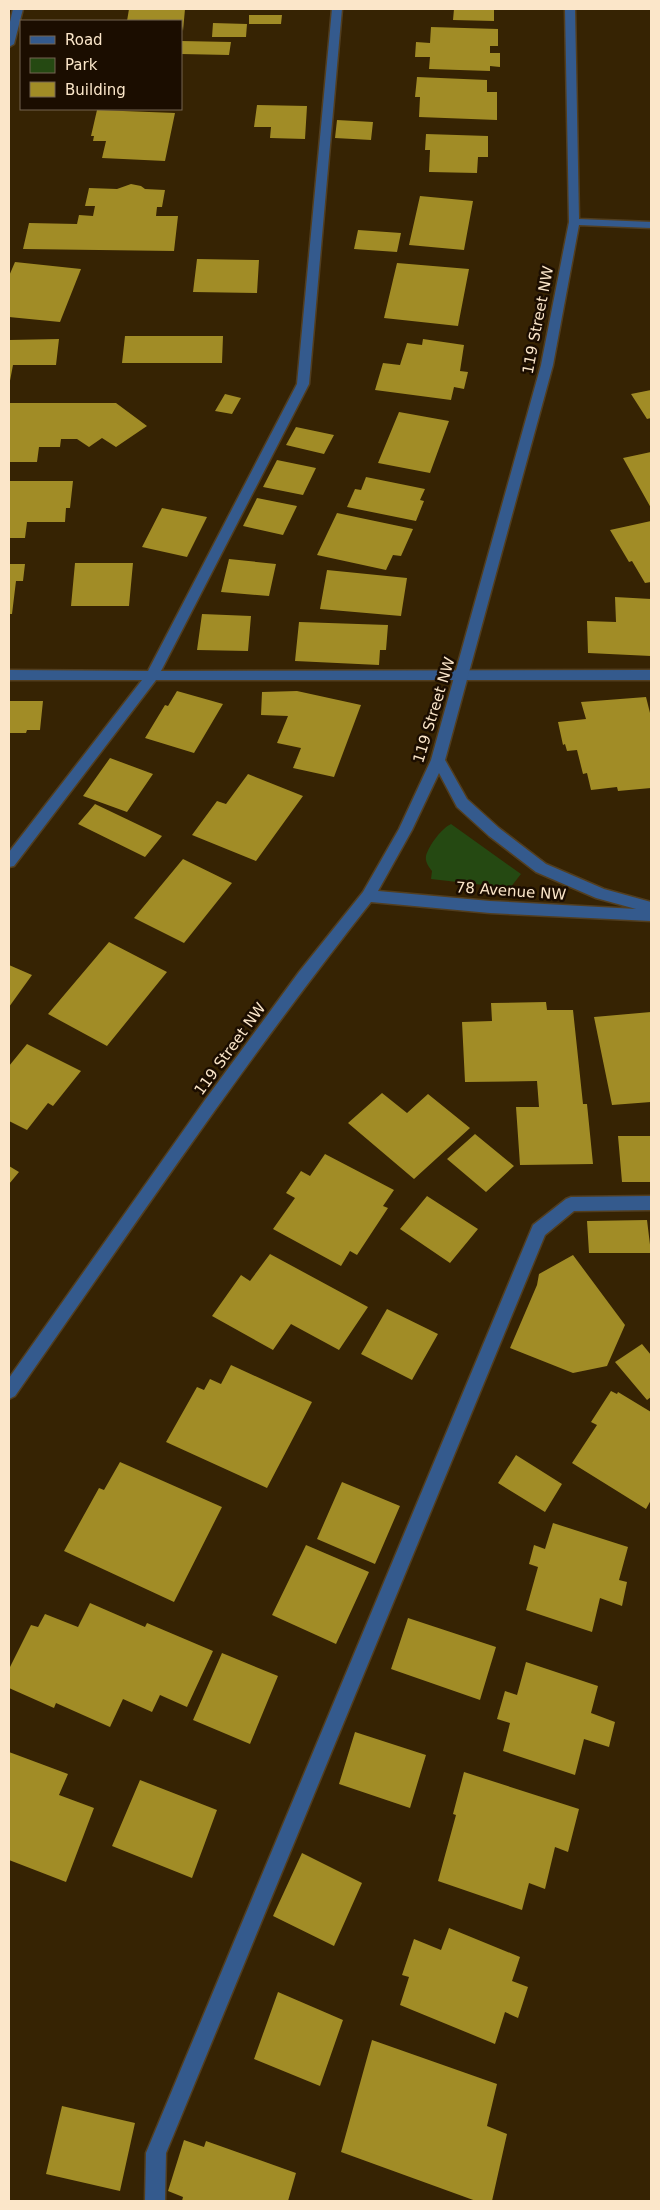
<svg xmlns="http://www.w3.org/2000/svg" width="660" height="2210" font-family="'DejaVu Sans',sans-serif">
<rect width="100%" height="100%" fill="#362303"/>
<path fill="#254912" d="M451,824l70,50 -11,14 -79,-9 1,-8c-3,-4 -7,-9 -6,-15 3,-11 16,-28 25,-32z"/>
<path fill="#a18c26" d="M129,9h56l-2,22 -2,-10h-54z
M454,9h40v12l-41,-1z
M249,15h33l-1,9h-32z
M213,23l34,1 -1,13h-34z
M431,27l67,2v17h-8v7h10v14l-10,-1v5l-61,-2 1,-12h-15l1,-15 14,1z
M181,41l50,1 -2,13 -48,-1z
M417,77l70,3v12h10v28l-78,-3 1,-20h-5z
M257,105l50,1 -2,33 -35,-1 1,-11h-17z
M97,110l78,3 -10,48 -63,-3 4,-17h-13l1,-5h-3z
M337,120l36,2 -2,18 -36,-2z
M426,134l62,2v21h-10l-1,16 -48,-1 1,-22h-5z
M131,184l10,2 4,3 20,1 -3,17h-5l-1,9h22l-4,35 -151,-2 6,-26 48,1 2,-9 14,1 2,-10h-10l4,-18 28,1z
M420,196l53,5 -9,49 -55,-5z
M358,230l43,3 -4,19 -43,-3z
M197,259l62,1 -2,33 -64,-1z
M15,262l66,7 -21,53 -51,-5v-41z
M397,263l72,6 -11,57 -74,-8z
M125,336h98l-1,27h-100z
M59,339l-3,26h-43l-4,21v-46z
M423,339l41,6 -4,26 8,1 -4,17 -10,-2 -3,13 -76,-10 8,-27 17,2 7,-22 15,2z
M651,390v28l-4,1 -16,-25z
M225,394l16,4 -9,16 -17,-3z
M9,403h107l31,23 -31,21 -14,-9 -13,9 -12,-8h-16l-1,8h-21l-2,15h-28z
M399,412l50,9 -19,52 -52,-10z
M296,427l38,8 -10,19 -38,-9z
M651,452v56l-28,-50z
M277,460l39,8 -13,27 -40,-8z
M366,477l59,12 -5,11 4,1 -8,20 -69,-14 8,-18 6,1z
M9,481h64l-3,27h-4l-1,14h-38l-2,16h-16z
M257,498l40,8 -14,29 -40,-9z
M162,508l45,9 -20,40 -45,-10z
M337,513l76,16 -12,27 -8,-1 -7,15 -69,-15z
M651,521v61l-6,1 -13,-22 -3,1 -19,-32z
M229,559l47,5 -7,32 -48,-4z
M75,563h58l-4,43h-58z
M9,564h16l-2,17h-7l-4,33h-3z
M327,570l80,8 -6,38 -81,-7z
M615,597l36,2v57l-63,-3 -1,-32 29,1z
M202,614l49,2 -3,35 -51,-1z
M299,622l89,3 -2,25h-6l-1,15 -84,-4z
M177,691l46,13 -29,49 -49,-15 20,-33 3,1z
M297,691l64,14 -27,72 -41,-9 8,-20 -24,-5 11,-27 -27,-1 1,-23z
M646,697l5,20v71l-33,3 -1,-4 -26,3 -4,-17 -4,1 -6,-24 -10,1 -2,-7 -2,1 -5,-23 28,-3 -5,-17z
M9,701h34l-3,29h-13l-1,3h-17z
M110,758l43,16 -26,38 -44,-16z
M248,774l55,22 -47,65 -64,-26 25,-34 9,3z
M95,804l67,32 -17,21 -67,-33z
M183,859l49,24 -48,60 -50,-25z
M109,942l58,30 -60,74 -59,-32z
M9,965l23,10 -23,32z
M546,1002l1,8h26l10,94h4l6,60 -73,1 -4,-58h23l-2,-26 -72,1 -3,-60 30,-1 -1,-18z
M651,1012v90l-39,3 -18,-88z
M27,1044l54,27 -28,35 -5,-3 -21,27 -18,-9v-55z
M382,1093l25,20 21,-19 42,34 -56,51 -66,-56z
M475,1134l39,32 -28,26 -39,-33z
M618,1136h33v46h-29z
M325,1154l69,36 -11,16 5,2 -31,47 -7,-4 -9,15 -68,-37 22,-31 -9,-5 15,-22 9,5z
M9,1166l10,6 -10,12z
M427,1196l51,33 -28,34 -50,-34z
M647,1220l4,33h-62l-2,-32z
M270,1254l98,53 -29,43 -48,-26 -18,26 -61,-34 29,-41 9,6z
M573,1255l52,70 -18,41 -34,7 -63,-25 27,-63 2,-11z
M387,1309l51,25 -26,46 -51,-26z
M642,1344l9,11v42l-4,3 -32,-38z
M231,1365l81,37 -45,86 -101,-46 31,-55 7,3 6,-11 11,5z
M611,1391l6,3 1,-2 33,20v88l-5,9 -74,-46 25,-38 -6,-3z
M516,1455l46,29 -17,28 -47,-29z
M120,1462l102,45 -48,95 -110,-51 35,-63 5,2z
M342,1482l58,24 -25,58 -58,-25z
M553,1523l75,24 -9,33 8,2 -5,24 -22,-8 -8,34 -66,-22 12,-43 -9,-3 5,-19 11,4z
M306,1545l63,27 -33,72 -64,-29z
M90,1603l55,24 2,-4 66,28 -26,56 -27,-12 -8,17 -29,-13 -13,28 -54,-24 -2,5 -45,-20v-19l22,-44 7,2 7,-13 33,13z
M408,1618l88,29 -16,53 -89,-31z
M222,1653l56,23 -28,68 -57,-24z
M526,1662l72,24 -7,27 24,9 -6,25 -25,-8 -9,36 -72,-24 7,-28 -13,-4 8,-28 12,4z
M355,1732l71,23 -16,53 -71,-24z
M9,1752l59,22 -9,21 35,13 -28,74 -57,-22z
M464,1772l115,37 -11,43 -13,-5 -10,42 -16,-6 -7,27 -84,-29 18,-66 -3,-1z
M140,1780l77,30 -25,68 -80,-32z
M302,1853l60,30 -28,63 -61,-30z
M449,1928l71,29 -8,24 16,6 -10,31 -13,-6 -10,32 -95,-39 9,-28 -7,-2 12,-36 27,11z
M278,1992l65,28 -23,66 -66,-27z
M372,2040l125,44 -10,42 20,8 -15,67h-16l-135,-49z
M62,2106l73,17 -15,68 -74,-17z
M184,2140l20,7 2,-6 90,32 -8,28h-106l1,-4 -15,-6z"/>
<g fill="none" stroke-linecap="round" stroke-linejoin="round">
<g stroke="#523e1f" stroke-width="3">
<path id="service" d="M332,9h10l-33,375 -148,287 490,-1v10h-495l-142,186 -5,1v-15l133,-172h-133v-10l139,1 149,-287z
M651,1196v14l-77,1 -29,24 -379,918 -1,48h-20l1,-48 387,-928 33,-26 5,-2z"/>
</g>
<g stroke="#523e1f" stroke-width="3">
<path id="minor" d="M565,9h10l4,210 72,3v6l-72,-3 -26,140 -108,395 22,39 32,29 47,36 58,25 47,13v19l-161,-8 -119,-11c-126,159 -240,328 -356,494l-6,3v-21l196,-278 94,-128 64,-80 36,-63 32,-69 110,-395 28,-143zM439,773l18,34 32,29 47,36 60,26 40,11 -146,-8 -112,-10 34,-61z"/>
</g>
<g stroke="#523e1f" stroke-width="3">
<path id="tertiary" d="M13,9h10l-9,35 -5,3v-21z"/>
</g>
<use href="#service" fill="#345a8d" fill-rule="evenodd"/>
<use href="#minor" fill="#345a8d" fill-rule="evenodd"/>
<use href="#tertiary" fill="#345a8d" fill-rule="evenodd"/>
</g>
<g text-anchor="middle" dominant-baseline="central" stroke-width="5" stroke-linejoin="round" paint-order="stroke">
<g font-size="15" fill="#fbe6c9" stroke="#1b0d00">
<text transform="translate(538 320) rotate(-79)">119 Street NW</text>
<text transform="translate(434 710) rotate(-73)">119 Street NW</text>
<text transform="translate(511 891) rotate(4)">78 Avenue NW</text>
<text transform="translate(230 1049) rotate(-54)">119 Street NW</text>
</g>
</g>
<rect width="660" height="2210" fill="none" stroke="#fbe6c9" stroke-width="20"/>
<rect x="20" y="20" width="162" height="90" fill="#1b0d00" stroke="#756450"/>
<rect x="30" y="36" width="25" height="8" fill="#345a8d" stroke="#756450"/>
<text x="65" y="45" font-size="15" fill="#fbe6c9">Road</text>
<rect x="30" y="58" width="25" height="15" fill="#254912" stroke="#756450"/>
<text x="65" y="70" font-size="15" fill="#fbe6c9">Park</text>
<rect x="30" y="82" width="25" height="15" fill="#a18c26" stroke="#756450"/>
<text x="65" y="95" font-size="15" fill="#fbe6c9">Building</text>
</svg>
